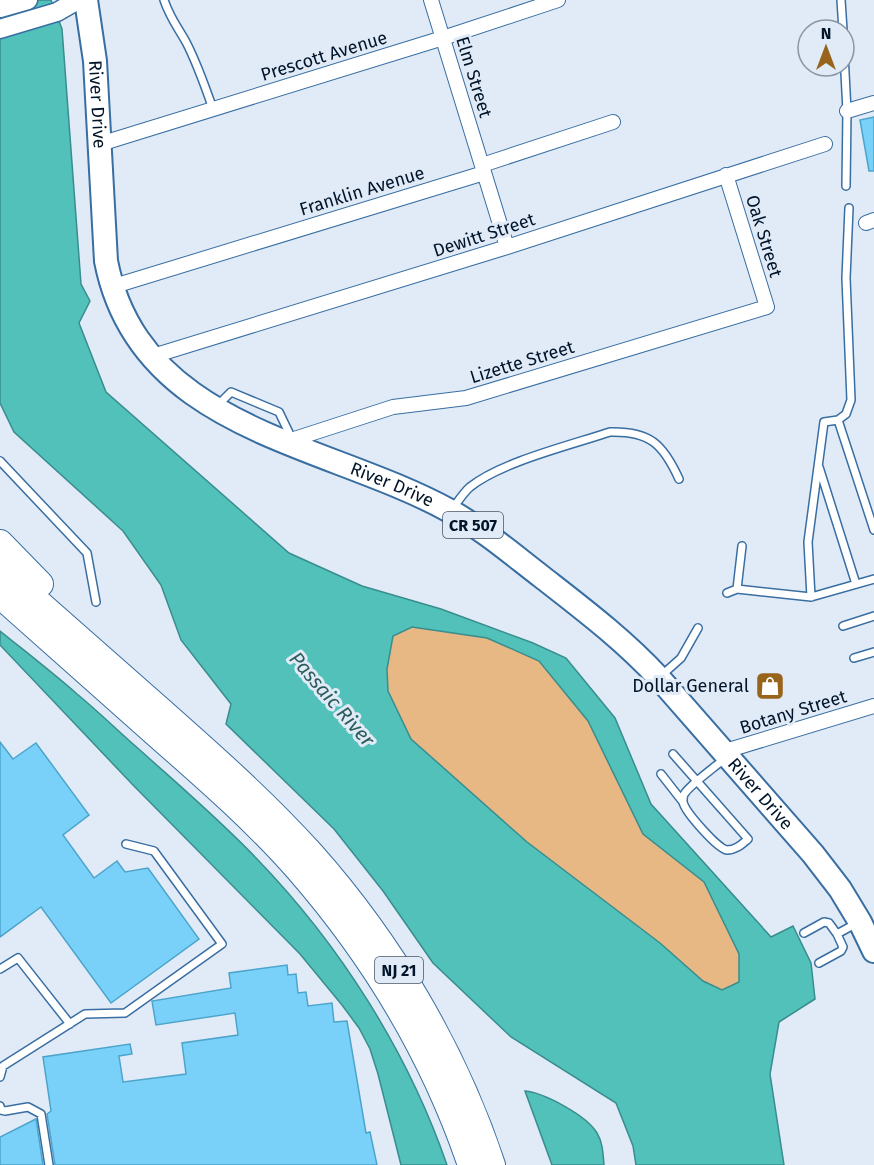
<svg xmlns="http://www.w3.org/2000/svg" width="874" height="1165" font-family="'Fira Sans',sans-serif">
<rect width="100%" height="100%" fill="#e0ebf7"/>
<path fill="#e7b884" d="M412,627l75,11 52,23 49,60 55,113 61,48 35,72v28l-17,8 -19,-9 -43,-38 -133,-101 -116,-103 -23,-48 -1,-22 6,-33z"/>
<path fill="#51c1ba" stroke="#398d8e" stroke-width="1.5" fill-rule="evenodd" d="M0,0h51l11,29 19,255 9,17 -11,22 27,69 183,161 73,33 79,23 92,34 33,15 49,60 36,86 120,133 22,-11 18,37 4,36 -36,23 -9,52 14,91h-148l-3,-19 -17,-43 -105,-66 -78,-74 -50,-72 -49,-62 -108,-105 5,-20 -50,-64 -20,-55 -38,-54 -109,-99 -14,-29zM412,627l75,11 52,23 49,60 55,113 61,48 35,72v28l-17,8 -19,-9 -43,-38 -133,-101 -116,-103 -23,-48 -1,-22 6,-33z
M0,631c26,21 52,41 77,63 22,18 42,38 64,57 40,36 80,70 116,108 83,86 151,193 190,306h-46l-23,-91 -8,-25 -11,-21 -17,-23 -42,-51 -168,-170 -132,-139z
M525,1091c20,2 62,25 72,42 6,10 6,21 7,32h-52z"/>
<path fill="#79d1f9" stroke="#4da4ca" stroke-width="1.5" d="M874,117v54h-5l-9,-51z
M0,742l13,17 23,-16 53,72 -26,20 31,43 23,-17 8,11 23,-4 51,71 -88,64 -70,-96 -41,30z
M287,965l1,10 8,-1 2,19 8,-1 2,14 24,-3 2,19 13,-1 19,112 4,-1 7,33h-322l-8,-51 4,-3 -8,-54 87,-13 2,10 -13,2 4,26 63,-8 -4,-31 56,-8 -3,-22 -79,12 -4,-24 79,-13 -2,-15z
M36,1119l7,46h-43v-28z"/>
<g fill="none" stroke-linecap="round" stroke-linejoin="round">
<g stroke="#396ea2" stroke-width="10">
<path id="service" d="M164,0c6,18 13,26 22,42 11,21 19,44 27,67
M841,0l2,30
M844,54l3,57 -1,75
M219,404l12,-12 48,20 13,27
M838,420l8,-6 5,-14 -5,-122 3,-70
M0,461l87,92 9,49
M819,467l37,117
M452,509c6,-7 11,-16 18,-22 31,-25 101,-42 140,-55 40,-1 53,12 69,47
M737,589l5,-43
M727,593l10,-4 74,8 -3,-55 16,-120 14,-2 36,110
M811,597l63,-18
M843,626l31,-10
M854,658l20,-6
M662,675l19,-17 17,-30
M673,754l75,85c-6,5 -12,11 -21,11 -9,-1 -42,-38 -44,-48 0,-2 0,-7 2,-9 6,-9 30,-26 39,-34
M661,774l22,28
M804,933l20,-11 5,1 8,11
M819,963l22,-12 2,-4 -6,-13 20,-11
M0,969l18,-11 52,66
M0,1077l3,-11 82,-52 40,-1 97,-69 -68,-93 -28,-7
M0,1106l1,4 4,1 23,-4 13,7 8,51"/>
</g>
<g stroke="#396ea2" stroke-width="16">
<path id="minor" d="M431,0l76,247
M847,111l27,-8
M100,144l343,-106 115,-38
M482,165l131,-43
M866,223l8,-3
M111,287l373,-114
M153,356l354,-109 318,-103
M285,442l108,-35 73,-9 301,-91 -41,-132
M722,752l152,-46"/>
</g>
<g stroke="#396ea2" stroke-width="21">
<path id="tertiary" d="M0,8l28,-8
M0,29l57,-17 21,-12"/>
</g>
<g stroke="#396ea2" stroke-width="26">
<g id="primary">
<path id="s1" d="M86,0l9,61 11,200c33,169 219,181 344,250 33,18 62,43 92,66 41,32 82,63 117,101l154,176 27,35 20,33 14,29"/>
</g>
</g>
<g stroke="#396ea2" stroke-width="28">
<path id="motorway" d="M0,543l40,41
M0,569c53,47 106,94 160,141 52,46 104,92 151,144 80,90 143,197 181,311
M0,595c51,45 102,91 153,136 50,44 101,88 145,138 75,86 136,187 173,296"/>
</g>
<use href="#service" stroke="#fff" stroke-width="7"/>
<use href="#minor" stroke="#fff" stroke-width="14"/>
<use href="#tertiary" stroke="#fff" stroke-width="18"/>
<use href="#primary" stroke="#fff" stroke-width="22"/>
<use href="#motorway" stroke="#fff" stroke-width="26"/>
</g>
<defs>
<g id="shop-square" transform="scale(1.5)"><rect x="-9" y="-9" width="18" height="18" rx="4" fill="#98631a" stroke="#e0ebf7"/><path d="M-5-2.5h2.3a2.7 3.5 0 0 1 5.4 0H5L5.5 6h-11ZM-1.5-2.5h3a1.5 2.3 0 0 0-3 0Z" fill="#fff"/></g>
</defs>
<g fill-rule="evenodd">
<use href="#shop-square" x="770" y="686"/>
</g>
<g text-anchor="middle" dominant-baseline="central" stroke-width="6" stroke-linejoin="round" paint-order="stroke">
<g fill="#e0ebf7" stroke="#445467" stroke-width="1.5">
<rect x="443" y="512" width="60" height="26" rx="4.5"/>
<rect x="375" y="957" width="48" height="26" rx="4.5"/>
</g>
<g font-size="16" font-weight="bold" fill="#011429">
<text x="473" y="525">CR 507</text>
<text x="399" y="970">NJ 21</text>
</g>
<g font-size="18" fill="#011429" stroke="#e0ebf7">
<text transform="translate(324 56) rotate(-17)">Prescott Avenue</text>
<text transform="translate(474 77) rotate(73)">Elm Street</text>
<text stroke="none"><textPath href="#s1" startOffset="105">River Drive</textPath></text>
<text transform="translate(362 191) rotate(-17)">Franklin Avenue</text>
<text transform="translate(484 235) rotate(-18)">Dewitt Street</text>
<text transform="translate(764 236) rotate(73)">Oak Street</text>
<text transform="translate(522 362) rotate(-17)">Lizette Street</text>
<text stroke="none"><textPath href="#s1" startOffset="644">River Drive</textPath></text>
<text transform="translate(793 712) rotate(-17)">Botany Street</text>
<text stroke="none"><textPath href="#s1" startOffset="1130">River Drive</textPath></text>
</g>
<g font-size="18" fill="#011429" stroke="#e0ebf7" text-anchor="end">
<text x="749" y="686">Dollar General</text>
</g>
<g font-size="20" font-style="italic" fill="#2d5d5a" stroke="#e0ebf7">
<text transform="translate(332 699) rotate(49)">Passaic River</text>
</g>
</g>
<g transform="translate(826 48)"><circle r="28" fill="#e0ebf7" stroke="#8795a5" stroke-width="1.5"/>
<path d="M0-4.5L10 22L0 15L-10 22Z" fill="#98631a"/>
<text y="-9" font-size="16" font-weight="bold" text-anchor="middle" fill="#011429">N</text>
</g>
</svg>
